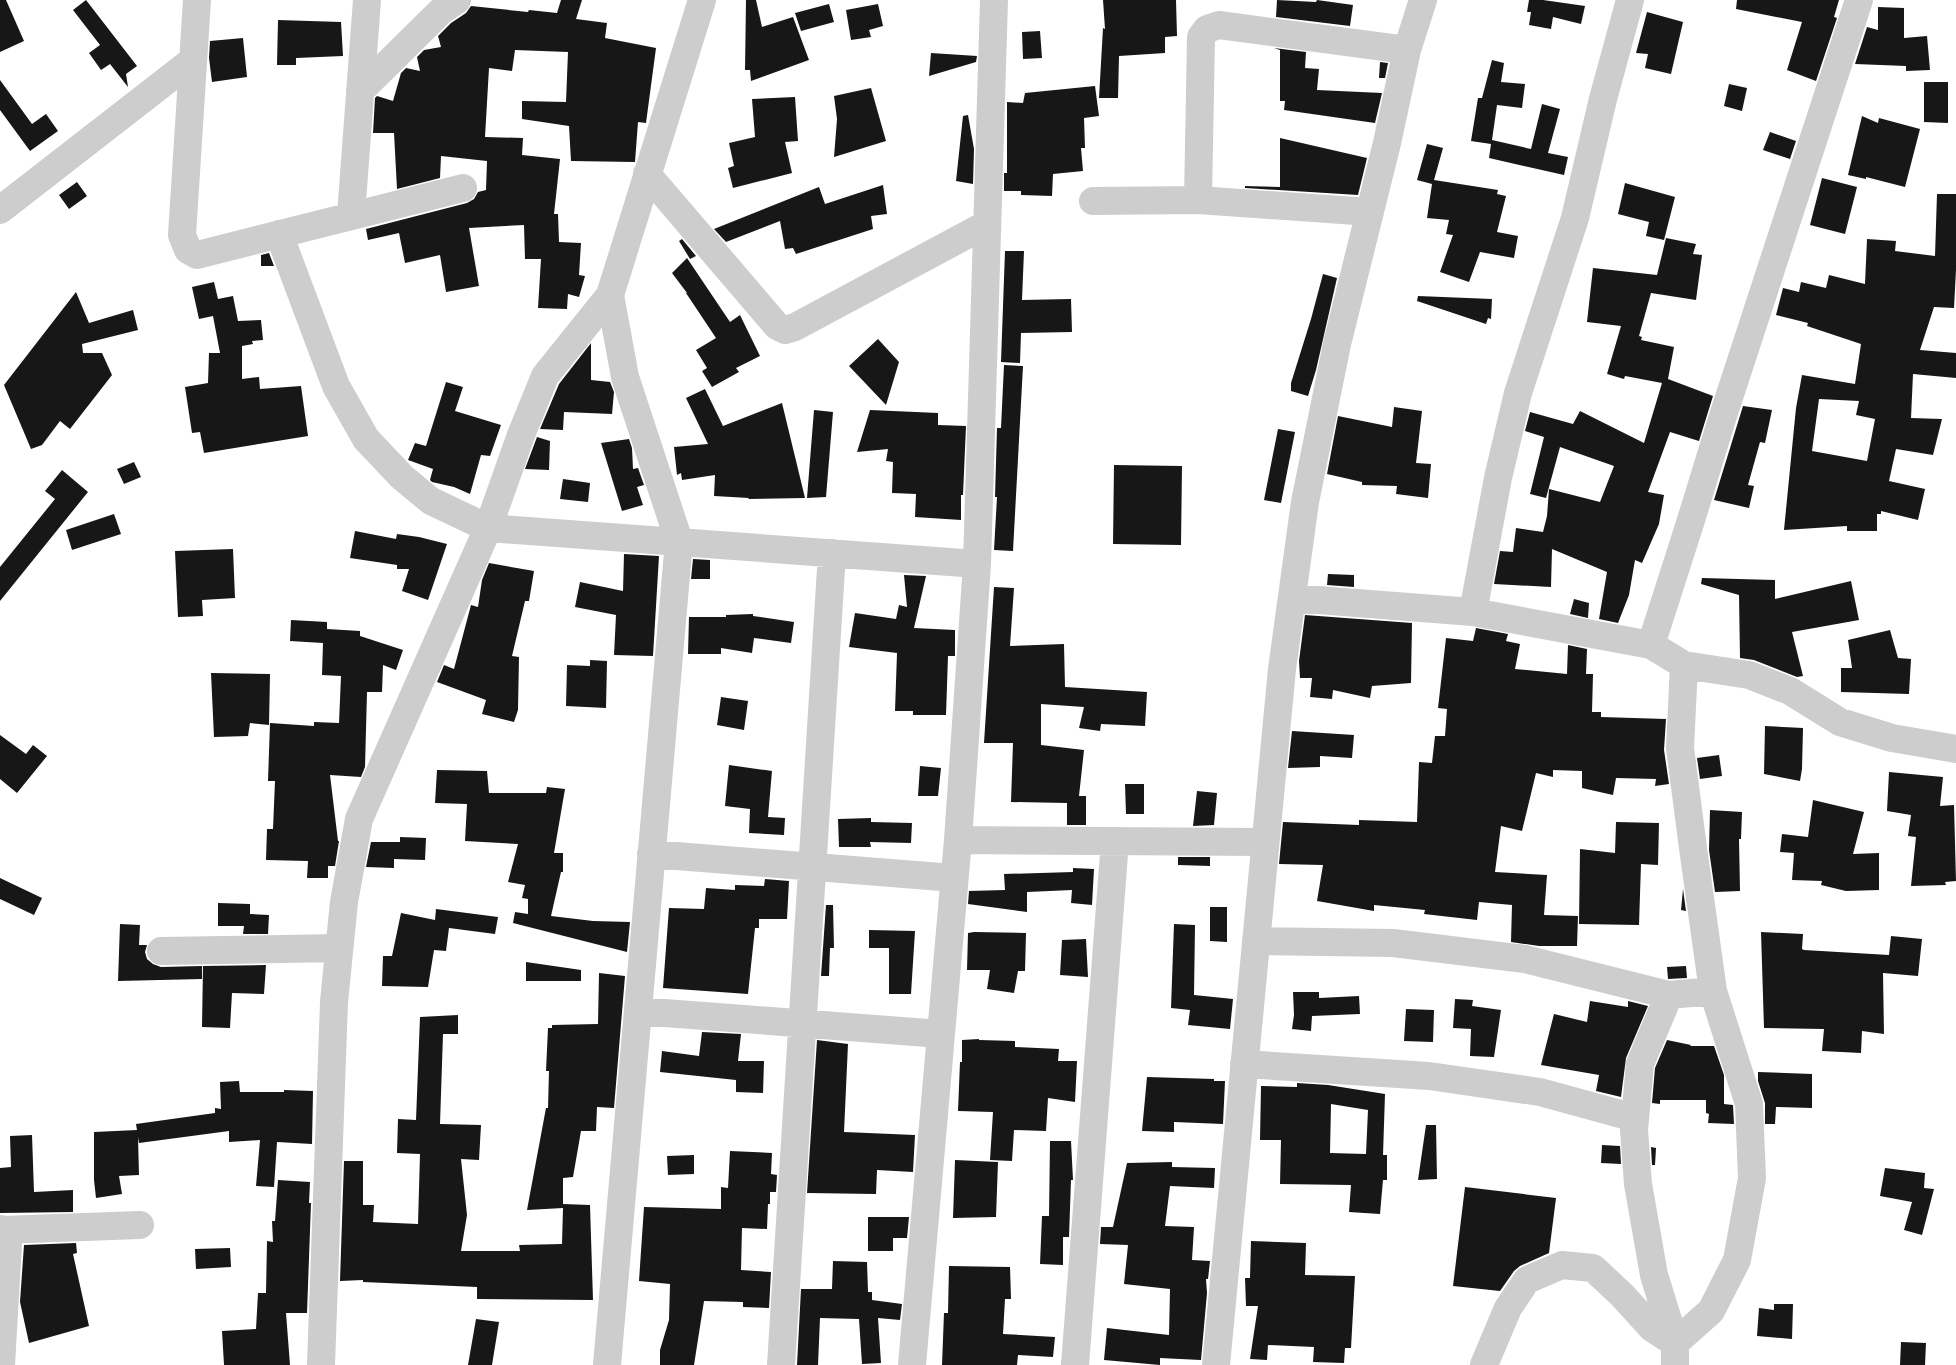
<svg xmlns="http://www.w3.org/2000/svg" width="1956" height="1365" font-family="'Sofia Sans Condensed',sans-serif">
<rect width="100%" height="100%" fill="#fff"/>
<path fill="#171717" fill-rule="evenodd" d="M0,0h6l18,41 -24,11z
M86,0l51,66 -11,8 2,13 -18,-23 -9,6 -12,-17 11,-8 -27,-35z
M561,0h21l-6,19 31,4 -2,15 51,10 -10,75 -8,-1 -3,40 -64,-1 -2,-35 -47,-7v-18l44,1 2,-50 -53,-2 -3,21 -23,-3 -4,69 38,1 -1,17 38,4 -6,55h4l1,28 22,1 -2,32 6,1 -6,21 -11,-3 -1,15 -29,-1 3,-49h-16l-1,-34 -55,3 10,58 -33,6 -6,-37 -35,8 -6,-30 -31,7 -2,-11 101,-26 7,-4 4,-7 8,-2 1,-29 -46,-5 -1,22 -43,11 -3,-56h-21l2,-35 2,-2 16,5 8,-28 5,-5 14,3 -3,-14 7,-7 17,-3 -3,-11 13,-13 15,-10 5,-7 57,6 1,-2 28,3z
M746,0h10l6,27 31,-10 16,43 -58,21 -1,-11h-5z
M1103,0h73l1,36 -12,1v16l-46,3 -1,42h-19l4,-70 2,1z
M1277,0l39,2 1,-2 36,5 -3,21 -74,-9z
M1529,0h14l42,6 -4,18 -28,-7 -2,12 -22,-4 2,-13h-4z
M1737,0h102l-5,17 3,1 -21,63 -29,-11 15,-48 -66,-13z
M829,4l5,18 -33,9 -6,-18z
M878,4l5,22 -14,4 2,7 -20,3 -5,-30z
M1878,7l26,1v30l23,-2 3,34 -24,1v-5l-51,-2 12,-37 11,3z
M1647,12l36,10 -12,52 -26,-6 3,-14 -12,-1z
M278,20l63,2 2,34 -47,2v7h-19z
M1040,31l2,27 -19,1 -1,-27z
M243,38l4,39 -35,5 -3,-24 1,-17z
M1274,48l32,4 -1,16 14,1 -2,21 65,3 -7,30 -91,-13 1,-9h-5v-51z
M931,53l46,3 -1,6 -47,14z
M1492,60l12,3 -3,19 24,2 -3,24 -25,-3 -5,35 39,9 11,-45 18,5 -12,44 20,4 -4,18 -75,-17 2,-14 -20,-3 7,-43h4z
M1380,62l8,1 -3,15h-6z
M0,80l32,44 14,-10 12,17 -28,20 -30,-41z
M1924,82h24v41l-24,-1z
M1729,84l18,4 -5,23 -18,-5z
M1095,86l4,30 -15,2 1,30h-4l2,23 -30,3 -1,22 -31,-1v-4h-17v-18h3v-71l16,1 2,-10z
M871,88l15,53 -52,16 3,-38 -3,-23z
M795,97l3,44 -13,1 7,31 -59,15 -5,-20 6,-2 -5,-23 26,-6 -3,-38z
M968,115l6,34 -1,35 -17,-3 7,-65z
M1862,116l16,7 1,-5 41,11 -15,58 -39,-10v2l-18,-4z
M1770,132l26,9 -6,18 -27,-9z
M1280,138l87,20 -9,37 -113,-7v-2l35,1z
M1427,144l16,4 -9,32 64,10 -1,4 9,2 -9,36 21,4 -4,22 -34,-6 -11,30 -29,-10 13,-37 -7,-1 3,-14 -22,-2 5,-34 -15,-4z
M1822,178l35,9 -12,47 -35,-9z
M77,182l10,14 -18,13 -10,-14z
M1625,183l50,14 -11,43 -18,-4 3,-14 -31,-8z
M883,185l4,29 -16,2 2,13 -77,25 -3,-6 -8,1 -5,-28 -54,21 -12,-13 105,-42 6,17z
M1937,194h19v76l-2,38 -20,-1 -14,43 36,3v25l-43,-4 -2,44 31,1 -9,36 -37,-6 -7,32 36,8 -7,31 -37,-9v3h-4v17h-30v-5l-63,4 12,-122 6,-33 53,9 6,-40 -54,-18 1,-3 -32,-8 7,-27 16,4 2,-10 25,6 3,-13 36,9 2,-45 29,2 -1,10 40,5zM1819,399l40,2 -3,14 19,4 -8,42 -55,-10z
M1666,238l30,6 -3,10 9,1 -6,45 -45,-7 -12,43 3,1 -1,3 33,7 -6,32 45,17 -14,45 -29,-9 -22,60 16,3 -5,29 -17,39 -7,-3 -6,35 -11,28 -19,-4 8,-47 -55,-23 -1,38 -57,-3 6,-33 13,1 3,-24 27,4 4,-16 2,-27 51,13 14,-36 -54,-19 -14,51 -16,-4 14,-57 -19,-6 5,-19 43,12 7,-13 64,32 18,-60 -37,-7 -1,3 -17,-5 14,-48 -34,-4 6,-54 64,7z
M682,239l14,17 -6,3 -11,-18z
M1005,251h19l-2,49 49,-1 1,33 -51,1 -1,30 -19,-1z
M269,253l5,13h-13v-11z
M687,258l43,64 10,-7 20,41 -24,12 3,4 -27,15 -10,-16 5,-3 -11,-18 20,-12 -30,-45h1l-15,-20z
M1323,274l14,4 -21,92 -8,26 -17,-5v-8l20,-64z
M214,282l4,17 15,-3 5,25 23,-1 2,20 -11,1 1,3 -11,2v33l17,-2 1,12 41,-3 7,50 -104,17 -4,-21 -8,1 -7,-46 23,-4 1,-30h11l-7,-37 -14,3 -7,-32z
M76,292l13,31 44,-13 5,20 -56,14 1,9h19l10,22 -42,54 -10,-8 -18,24 -11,4 -27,-64z
M1418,296l74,3 -1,20 -3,-1 -2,6 -69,-23z
M878,339l21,23 -13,43 -37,-39z
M591,343v37l19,2 4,10 -2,22 -48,-2 -1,18 -23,-1 19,-45z
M1004,365l19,1 -10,185 -19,-1 3,-53h-2l2,-69h4z
M446,382l17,5 -8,24 46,14 -11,31 -9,-1 -11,39 -16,-7 -22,-5 -2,-2 3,-11 -25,-9 7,-17 11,3z
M705,389l18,37 59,-23 23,95 -57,1 1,-1 -35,-2 1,-21 -33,5 -1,-7 -4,2 -3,-28 34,-3 -22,-46z
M1743,406l29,4 -7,33 -5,-1 -12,43 6,1 -5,22 -35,-8z
M1394,407l28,4 -6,52 15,1 -3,34 -32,-4 1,-8 -35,-1v-3l-35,-8 11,-58 54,11z
M814,410l19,2 -7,85 -19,1z
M870,410l68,3v12l28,1 -3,69h-2v25l-46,-3 1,-23 -24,-1 1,-31 -7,-1 2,-12 -31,3z
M1278,429l17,3 -14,71 -17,-3z
M537,437l13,4 -1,29 -24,-1z
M629,439l3,9 1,21 5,-1 6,17 -7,2 6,18 -21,6 -21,-68z
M134,462l7,15 -17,7 -7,-15z
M1114,465l68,1 -1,79 -68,-1z
M62,470l26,22 -88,109v-34l55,-68 -10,-8z
M563,479l27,4 -2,19 -28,-3z
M114,514l7,20 -49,16 -6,-20z
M355,531l41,8 1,-5 22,3 28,7 -19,56 -26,-9 7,-22h-12v-4l-47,-7z
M233,549l2,49 -33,2 1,16 -25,1 -3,-66z
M624,554l35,2 -6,100 -39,-1 2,-40 -41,-8 5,-25 43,9z
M693,559l17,1v19h-19z
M489,563l45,8 -5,30h-4l-13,55 7,1 -1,53 -4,12 -32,-8 4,-14 -49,-18 7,-17 10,4 17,-64 7,2 4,-27z
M1328,574l26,1v12l-27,-2z
M904,575l22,1 -12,52 41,2v26h-7l-2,59h-33v-4h-18l2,-58 -48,-6 6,-34 41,6 3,-14 8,2z
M1702,578l73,2v19l76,-18 8,39 -67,12 11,44 -6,1 -43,-17 -14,-2 -1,-63 -38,-11z
M994,587l20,1 -4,58 54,-2 1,43 82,5 -2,34 -44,-2 -1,7 -21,-3 5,-21 -43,-3v41l43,5 -5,46h7v29h-19v-22l-56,-1 2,-59h-29z
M1574,599l15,4 -1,15 -18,-4z
M753,614v2l41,6 -3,21 -37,-5 -2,15 -31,-5v6h-33l1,-37h37v-2z
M1305,615l107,8 -1,60 -39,3 -2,12 -37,-8 -1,9 -22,-2 2,-19h-12l-1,-17z
M291,620l36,2v7l33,2v5l43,14 -7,20 -13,-5 -1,27h-15l-2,75 -4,10 -31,-2 8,66h1l-4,25h-7v12h-21l1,-17 -42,-1 1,-31h6l2,-48h-7l2,-58 44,3v-4l25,1 2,-47 -19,-1 1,-32 -33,-2z
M1476,628l32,6 -2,7 14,3 -5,25 52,5 1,-29 19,4 -1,25h7l-1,38h9v5l65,2 -2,31 5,34 -14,2 1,-7 -40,-1 -3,17 -31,-7v-17l-29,-1v7l-17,-4 -14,58 -21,-5 -6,46 52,3 -3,40 34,1 -1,30h-38l-28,-4 1,-37 -33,-3 -2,18 -53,-6 1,-4 -51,-5v6l-57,-10 6,-36 -44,-1 4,-42 76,3v-5l58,2 2,-60 13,1 3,-27h10l2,-27 -9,-1 8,-70 27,3z
M1890,630l8,28 13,1 -2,35 -68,-2v-24h11l-4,-28z
M590,660l17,1 -1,47 -40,-2 1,-41 23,1z
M211,673l59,1 -1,51 -19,-2 -2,13 -34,1z
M721,697l27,4 -4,29 -27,-5z
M1765,726l38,2 -1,41 -2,12 -36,-7z
M1292,731l62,4 -2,23 -32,-2v11l-32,1z
M0,735l26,19 7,-9 14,11 -30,37 -17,-14z
M1719,755l3,21 -22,3 -3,-21z
M729,765l43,6 -4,46 17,1 -1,17 -35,-2 1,-24 -25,-3z
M920,766l21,2 -3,28h-20z
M437,770l50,1 2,22h57l1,-6 18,2 -11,64h9v19h-2l-10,44 42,5 37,1 -3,30 -114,-29 2,-11 13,2v-15l-6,-1 3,-13 -17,-3 10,-38 -53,-3 2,-37 -32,-1z
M1889,772l54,5 -3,29 14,-1 2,76 -11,1 1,3 -35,1 5,-49 -8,-1 3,-21 -24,-4z
M1125,784h19v30h-18z
M1197,791l20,2 -3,32 -21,1z
M1813,800l51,12 -11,42 26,-1v37l-33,1 -25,-6 1,-4 -30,-1 2,-27 -14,-1 2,-18 26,3z
M1710,810l32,2 -1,27h-2l1,52 -25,1 -6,-42z
M871,818v4l41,1 -1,20 -41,-1 1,5h-32l-1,-28z
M1616,822l43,1 -1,42 -17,-1 -2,61 -60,-1 1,-75 35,4z
M400,837l26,1 -1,22 -31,-1v9l-28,-1 5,-25h29z
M1178,857h32v9l-32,-1z
M1073,868l21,1 -2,36 -21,-2 1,-13 -45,2v20l-59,-8 1,-13 36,-1 -1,-16 69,-2z
M0,878l42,20 -8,17 -34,-16z
M765,879l24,2 -2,38h-28v9h-4l-7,66 -85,-6 6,-80 35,1 2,-21 29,2v-5l29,1z
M1683,889l3,22 -5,-1z
M218,903l32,1v10l19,1 -1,19h-25l1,-8h-26z
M826,905h7l1,43h-4l-1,28h-8z
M1210,907h17v35l-17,-1z
M436,909l62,8 -3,17 -46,-6 -3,23 -12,-1 -6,37 -46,-1 1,-30h9l9,-43 34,7z
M120,924l20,1 -1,20h8l-2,7 2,7 6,5 8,3 41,-1v13l-84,2z
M1174,924l21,1 -1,70 39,4 -3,30 -42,-4 2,-15 -19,-2z
M869,930l46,1 -4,63h-22v-46h-20z
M974,932l52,1 -1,38h-7l-4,22 -27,-4 3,-19h-23l1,-37z
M1761,932l42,2 -1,15 2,1 85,5 2,-19 31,3 -4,37 -35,-3 1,61 -22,-3 -1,22 -39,-2 2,-22 -60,-1z
M1086,939l2,38 -28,-2 2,-35z
M526,962l55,8v11h-55z
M266,965l-2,29 -32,-1 -2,35 -28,-1 1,-61z
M1686,966l1,12 -19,1 -1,-12z
M599,973l26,3 -11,132 -17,-1 -1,24h-15l-8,46 -10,1v26l27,1 3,95 -116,-1v-12l-114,-5v-2l-23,1 4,-120h19v44h11l-1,17 45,2 2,-70 -23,-1 1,-34 18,1 4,-103 38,-2v19h-15l-3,90 41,1 -2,35 -18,-1 6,56 -6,36h59l-1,-6 43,-1 1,-36 -36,2 19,-102h2l1,-37h-3l2,-43h4v-3l46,-1z
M1293,992h26v6l40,-2 1,18 -48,2 -1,15 -19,-2 2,-14z
M1455,999l18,1 -1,6 29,4 -7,47 -24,-1 1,-27 -18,-1z
M1590,1001l38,6v-6l20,5 -22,52 -5,39 -25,-6 3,-16 -58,-10 13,-51 33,8z
M1406,1009l28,1 -1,32 -29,-1z
M702,1032l39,2 -3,27h26l-1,32 -27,-1v-12l-76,-8 2,-21 37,5z
M979,1039v1l36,1v6l44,2 -1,12h19l-2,41 -27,-4 -2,33 -32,-1 -2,31 -22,-1 3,-48 -35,-1 2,-49h2v-22z
M817,1040l31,4 -4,88 71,3 -2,37 -36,-2 -1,24 -69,-1z
M1667,1040l24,5 -1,1h24l10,29v29l9,1 1,19 -26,-1 1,-9 -3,-1v-13h-46v4l-8,-1 3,-35z
M1758,1072l54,2v34l-36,-1 -1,17h-10v-21l-7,-22z
M1147,1077l67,2v2h11l-2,43 -49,-2v10l-32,-1z
M239,1081l1,11h44v-2l29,1 -1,53 -35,-2 -3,45 -18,-1 4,-46 -31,2v-11l-90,12 -1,-6 1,38 -20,1 3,18 -26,4 -2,-18v-48l43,-2 -1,-6 79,-11v-5l6,1 -1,-27z
M1297,1083l31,2 57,9 -2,61h4v25h-4l-3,34 -31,-2 2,-27 -71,-1 1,-44h-21l1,-54 36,1zM1331,1104l37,6 -2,44 -36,-1z
M1426,1125h10l1,54 -19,1z
M32,1135l2,57 39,-2v22l-73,1v-45l11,-1 -1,-31z
M1050,1141h21l2,39h-2l-2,57h-6v28l-23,-1 2,-48h7z
M1602,1145l18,1 1,18 -20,-1z
M1651,1147l5,1 -1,17h-3z
M730,1151l42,2 -1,21 6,1 -1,17h-6v12h-2l-1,25 -25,-1 -1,42 30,2 -2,36 -26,-1v-5l-39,-1 -10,64h-34v-15l9,-30 1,-36 -31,-3 5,-74 77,2v-22l7,1z
M694,1155v19l-26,1 -1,-19z
M955,1160l43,2 -2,55 -43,1z
M1172,1162v5l43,1 -1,20 -44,-2 -5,40 29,1 -2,33 18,1 -2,18h-2l1,14 -6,67 -41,-2v7l-56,-5 3,-32 62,7 1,-46 -46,-5 4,-39 -28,-1 1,-17h12l14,-64z
M1885,1168l40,5 -1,15 10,1 -12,46 -18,-5 8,-28 -32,-6z
M278,1180l32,2 -1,21h2l-4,110h-21l4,52h-66l-2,-34 34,-2 2,-36h8l1,-52 6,1 -1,-21h3z
M1465,1187l91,11 -7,55 -29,13 -6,5 -14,20 -47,-5z
M868,1217h41l-2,21h-14v13h-25z
M1251,1241l55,2 -1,32 50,1 -4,72h-6l-1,15 -31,-1 1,-15 -46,-2 -1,15 -17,-1 8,-53h-12l-1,-28h5z
M76,1243l1,10 -4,1 16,72 -60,17 -9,-41 4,-57z
M230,1248l1,19 -35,2 -1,-20z
M833,1261l34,1 1,30h4v8l30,4 -2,16 -22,-2 3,45 -19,1 -3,-45 -39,-1 -2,47h-21l4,-76h31z
M949,1266l61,1 1,32h-6l-2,35 52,3 -2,20 -35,-2 -1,10h-75l2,-52h4z
M1774,1304h19l-1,35 -35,-3 2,-28 15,2z
M476,1319l23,3 -7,43h-24z
M1901,1342l25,1 -1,22h-25z"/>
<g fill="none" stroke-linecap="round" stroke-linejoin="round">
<path stroke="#cdcdcd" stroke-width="28" d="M197,0l-15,235 6,15 9,5 266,-67
M360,91l81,-80 16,-11
M647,174l130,152 8,4 10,-3 192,-103
M1198,200l3,-163 6,-8 12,-4 188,25
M1093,201l105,-1 172,12
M0,210l193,-150
M351,215l16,-215
M279,234l57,152 30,53 36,38 29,24 57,27 489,36
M1292,598l181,14 178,33 33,20 65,10 41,16 50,31 52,16 64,11
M1473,612l25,-134 20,-85 57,-175 28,-119 27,-99
M1651,645l40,-125 31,-101 137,-419
M958,840l307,2
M651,854l303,24
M1256,941l137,2 132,16 144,36 44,-4
M161,951l178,-3
M1669,995l-29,69 -6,66 4,54 16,91 21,68v22
M638,1011l303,23
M1244,1064l185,12 111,16 95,26
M0,1229l8,15 -7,121
M2,1230l138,-5
M321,1365l13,-363 10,-100 15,-83 129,-291 33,-93 24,-59 65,-81 92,-295
M607,1365l72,-824 -54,-164 -15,-82
M781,1365l51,-812
M912,1365l46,-525 19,-276 17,-564
M1075,1365l40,-524
M1216,1365l66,-696 23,-167 32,-158 50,-201 20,-93 16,-50
M1484,1365l24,-57 19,-28 35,-15 31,3 29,27 30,33 23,15 36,-32 26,-51 15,-82 -3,-74 -36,-113 -20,-143 -13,-100 4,-83"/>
</g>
</svg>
